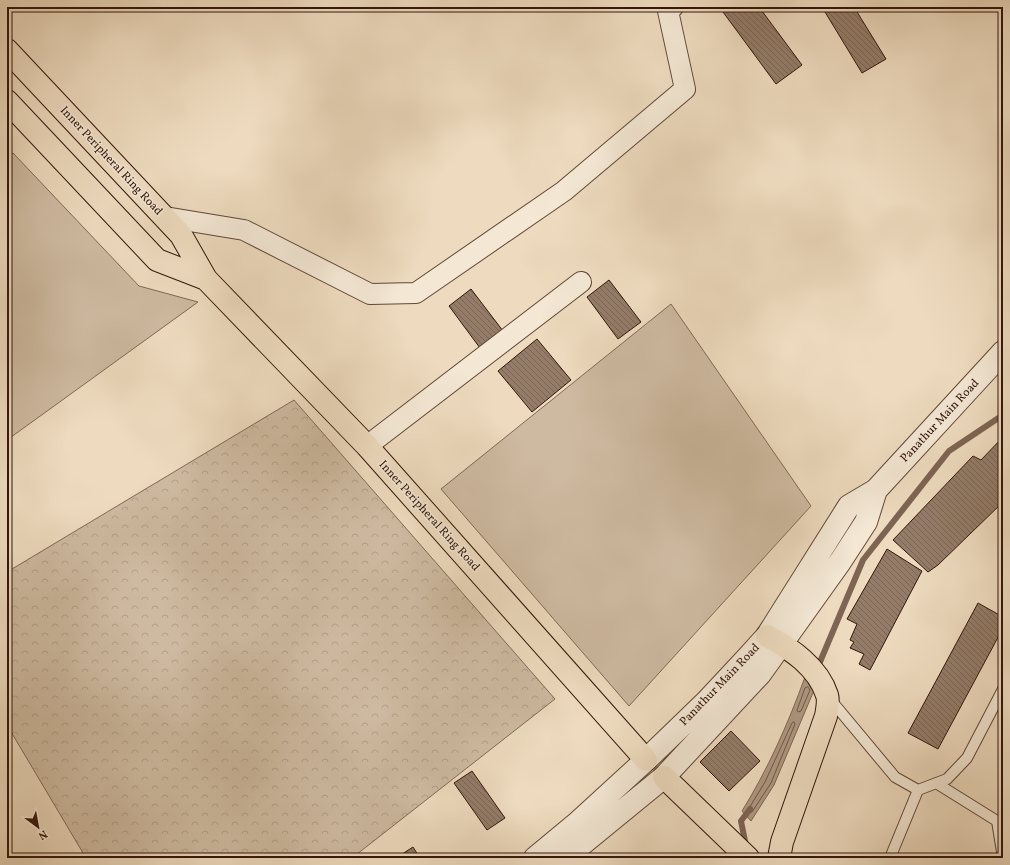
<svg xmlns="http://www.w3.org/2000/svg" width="1010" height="865" font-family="Vollkorn,serif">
<defs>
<pattern id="forest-crowns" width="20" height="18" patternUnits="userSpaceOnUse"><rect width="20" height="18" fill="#cebaa1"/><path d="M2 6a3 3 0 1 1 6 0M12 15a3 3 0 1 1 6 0" fill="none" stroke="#b19f89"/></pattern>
<pattern id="building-back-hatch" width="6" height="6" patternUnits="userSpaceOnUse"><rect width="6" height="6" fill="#947c69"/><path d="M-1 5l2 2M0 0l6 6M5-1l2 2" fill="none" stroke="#796555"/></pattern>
</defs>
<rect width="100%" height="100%" fill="#eedbbf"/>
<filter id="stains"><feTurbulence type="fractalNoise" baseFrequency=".005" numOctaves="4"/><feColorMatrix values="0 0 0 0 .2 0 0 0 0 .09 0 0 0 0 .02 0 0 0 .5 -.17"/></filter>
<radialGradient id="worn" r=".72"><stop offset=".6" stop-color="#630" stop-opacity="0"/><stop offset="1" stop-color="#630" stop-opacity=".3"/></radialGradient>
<path fill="#cebaa1" stroke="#806856" d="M13,153l126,133 59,16 -191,138v-283z
M671,304l140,202 -182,200 -188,-217z"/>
<path fill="url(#forest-crowns)" stroke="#806856" d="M294,400l261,299 -203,159h-266l-79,-133v-153z"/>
<path fill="#ae9882" stroke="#7d6453" d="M805,677l10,11 -41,97 -23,36 -9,-10c26,-42 46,-87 63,-134z"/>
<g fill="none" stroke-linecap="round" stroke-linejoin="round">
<path stroke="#705747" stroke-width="1" d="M808,687l2,3 -9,21 -3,1 -1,-2 8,-22z
M794,722l1,2 -24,59 -19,29 -3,1 -1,-3 17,-28 27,-59z"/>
<path stroke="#7d6453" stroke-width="6" d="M817,669l46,-109 86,-109 54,-36
M746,846l-5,-25 9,-12"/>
</g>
<path fill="url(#building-back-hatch)" stroke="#33160c" d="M730,7h29l43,58 -26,19 -53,-72z
M822,7h32l32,52 -24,14z
M609,280l32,42 -23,17 -31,-42z
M471,289l32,42 -23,17 -31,-42z
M537,339l34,41 -39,32 -34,-41z
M1003,437v65l-65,63 -10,7 -35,-32 80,-84 8,4z
M887,549l35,22 -52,99 -11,-6 5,-10 -14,-6 4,-6 -4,-2 7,-16 -10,-5z
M978,603l25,14v11l-65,121 -30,-16z
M731,731l29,30 -31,30 -29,-29z
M472,771l33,47 -18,12 -33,-47z
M413,847l7,11h-24z"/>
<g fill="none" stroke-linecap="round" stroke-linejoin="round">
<g stroke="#624739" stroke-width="12">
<path id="service" d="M830,699l65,78 23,13 29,-11 20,-21 36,-69
M936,783l61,38 6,37
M890,858l28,-68"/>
</g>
<g stroke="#624739" stroke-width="22">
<path id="minor" d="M165,217l79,13 126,64 46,-1 148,-102 121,-102 -17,-78 5,-4
M367,446l214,-164"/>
</g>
<g stroke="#624739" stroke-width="24">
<path id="tertiary" d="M535,858l41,-34 70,-64 60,-58 42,-45 19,-21 82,-130 27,-16 127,-138
M565,858l99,-81 96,-103 80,-112 26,-40 10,-32"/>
</g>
<g stroke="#33160c" stroke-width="24">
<path id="primary" d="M7,50l174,185 25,44 161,167 279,314
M7,101l150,159 49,19
M767,636c24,13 51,31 60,59 2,6 0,15 -1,21l-44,126 -3,16
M664,777l84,81"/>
</g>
<use href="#service" stroke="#f4e8d5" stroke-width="10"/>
<use href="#minor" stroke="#f4e8d5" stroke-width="20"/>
<use href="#tertiary" stroke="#f4e8d5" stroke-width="22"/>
<use href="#primary" stroke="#eedbbf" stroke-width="22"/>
</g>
<g text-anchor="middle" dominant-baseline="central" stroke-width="3" stroke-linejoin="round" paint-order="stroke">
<g font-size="12" fill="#33160c" stroke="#f4e8d5">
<text transform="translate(111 161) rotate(47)">Inner Peripheral Ring Road</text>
<text transform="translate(940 421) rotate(-47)">Panathur Main Road</text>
<text transform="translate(429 516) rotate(48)">Inner Peripheral Ring Road</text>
<text transform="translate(720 685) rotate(-46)">Panathur Main Road</text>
</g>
</g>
<rect width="1010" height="865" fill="none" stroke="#eedbbf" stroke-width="24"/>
<rect x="8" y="8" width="994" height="849" fill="none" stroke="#33160c" stroke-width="2"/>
<rect x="12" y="12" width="986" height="841" fill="none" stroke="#33160c"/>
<g transform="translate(38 827) rotate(148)" stroke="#f4e8d5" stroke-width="3" paint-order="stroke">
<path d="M0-3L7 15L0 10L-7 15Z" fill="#33160c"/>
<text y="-6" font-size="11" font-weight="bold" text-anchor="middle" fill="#33160c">N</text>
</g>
<rect width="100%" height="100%" filter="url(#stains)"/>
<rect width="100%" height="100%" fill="url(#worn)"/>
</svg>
